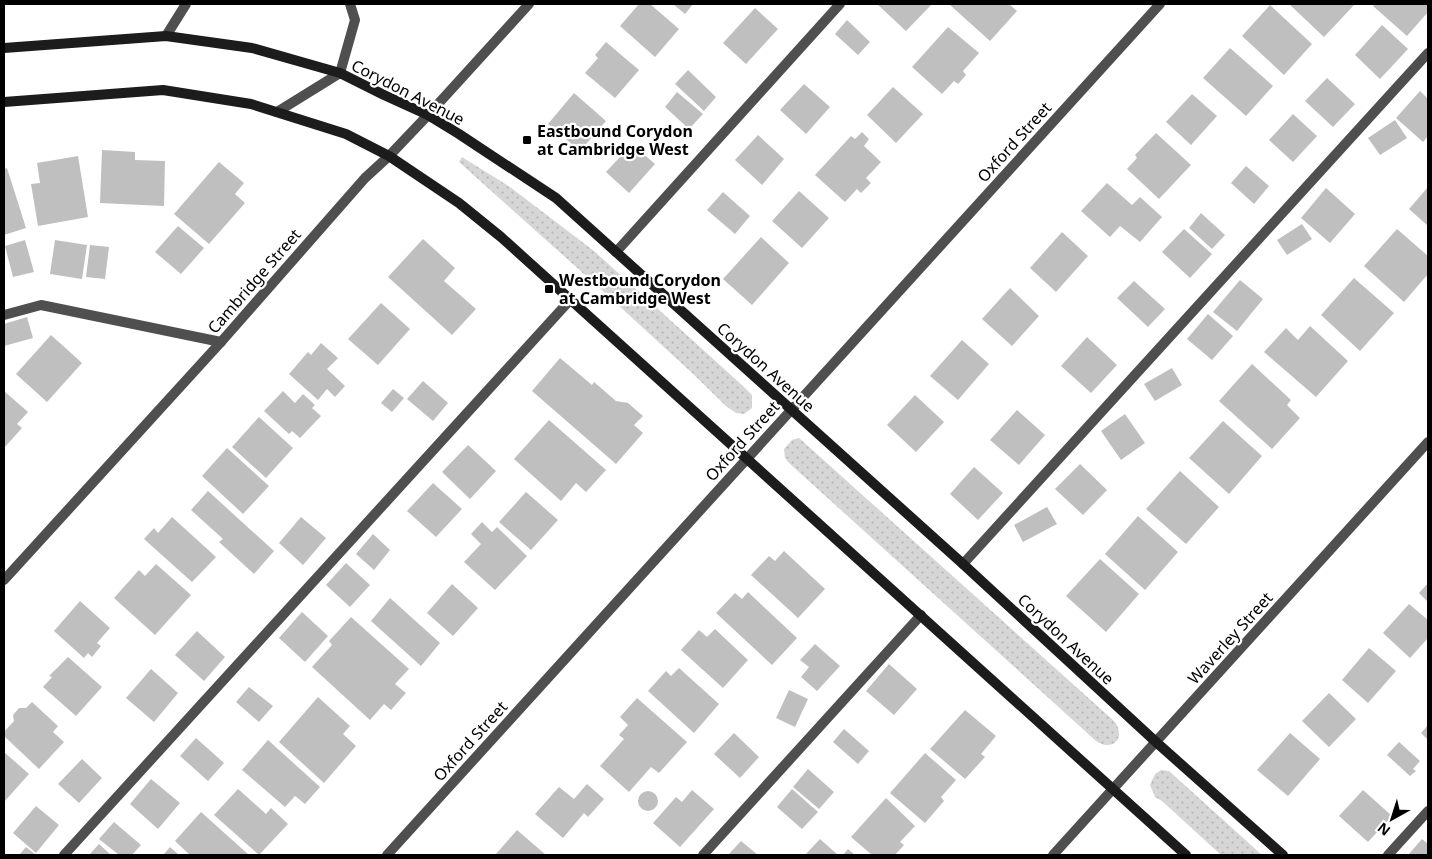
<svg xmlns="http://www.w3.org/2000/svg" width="1432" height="859" font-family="'Noto Sans',sans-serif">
<defs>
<pattern id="grass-dots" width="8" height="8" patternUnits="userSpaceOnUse" patternTransform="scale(1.25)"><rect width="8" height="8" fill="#d6d6d6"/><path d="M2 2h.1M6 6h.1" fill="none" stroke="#b6b6b6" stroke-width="1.8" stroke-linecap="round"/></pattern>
</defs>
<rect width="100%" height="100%" fill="#fff"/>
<path fill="url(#grass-dots)" d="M462,157l48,30 84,64 149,135 9,9v13l-8,6 -8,-1 -10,-7 -36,-35 -97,-89 -134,-120z
M799,438l315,283c8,9 7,24 -7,24 -4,0 -8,-2 -11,-4l-307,-278 -4,-5 -1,-9 8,-9z
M1161,770l8,1 93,84h-41l-59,-54 -7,-4 -5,-12 5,-11z"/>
<path fill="#bfbfbf" d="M639,4h11l29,25 -24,28 -35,-31z
M673,4h20l-8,10z
M877,4h55l-26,27z
M951,4h58l8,7 -27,30 -40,-36z
M1289,4h66l-31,33z
M1375,4h52l1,1v7l-21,24 -34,-30z
M1270,5l42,39 -28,31 -42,-39z
M755,8l23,21 -32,35 -23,-21z
M847,20l23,22 -12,13 -23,-21z
M1382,25l26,24 -28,30 -25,-24z
M948,27l31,26 -16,18 3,4 -8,9 -4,-3 -12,13 -30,-27z
M606,42l33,28 -24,28 -30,-25 13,-15 -3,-3z
M1230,48l43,38 -27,30 -43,-38z
M688,70l28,27 -12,14 -29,-27z
M1327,78l28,26 -22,23 -28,-26z
M804,84l26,23 -24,27 -26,-24z
M893,87l30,27 -27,29 -29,-28z
M1420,91l8,8v37l-5,6 -27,-24z
M677,92l26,22 -14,15 -24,-22z
M574,93l32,28 -26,30 -32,-27z
M1192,94l25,22 -26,29 -25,-23z
M1293,114l24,22 -24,26 -24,-22z
M1395,120l12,18 -27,17 -12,-17z
M862,132l7,7 -5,7 17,16 -15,16 5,5 -10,10 -4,-4 -12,13 -30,-27 36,-39 4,3z
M1156,133l35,32 -32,34 -32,-30 10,-11 -2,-3z
M758,135l26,24 -22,26 -27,-25z
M632,144l23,20 -26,29 -23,-21z
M102,150l33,2v8l30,1 -1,45 -64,-3z
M78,156l10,61 -50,9 -7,-42 9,-1 -3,-20z
M219,162l25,21 -9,11 10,9 -36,41 -35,-30z
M1246,166l23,20 -15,18 -23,-21z
M7,168l19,60 -22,7v-66z
M1107,183l25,22 8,-8 22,20 -22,25 -20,-16 -10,11 -29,-26z
M1428,187v39l-19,-17z
M1326,188l29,26 -25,29 -29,-25z
M799,191l30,27 -27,30 -30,-27z
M723,192l27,24 -15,18 -28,-24z
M1201,213l24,22 -13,14 -23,-21z
M1302,224l10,15 -25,16 -10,-15z
M178,226l26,22 -23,26 -26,-22z
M1184,229l28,25 -22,24 -28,-26z
M1397,229l31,27v18l-24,28 -40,-36z
M1062,232l26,24 -32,36 -26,-24z
M761,237l28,26 -37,42 -29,-26z
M423,239l32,29 -11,13 32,28 -24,26 -64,-58z
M25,240l9,32 -21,5 -8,-31z
M55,240l32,5 -5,34 -32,-5z
M90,245l19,2 -4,32 -19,-2z
M1354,278l40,35 -34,38 -39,-36z
M1240,280l23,19 -26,32 -24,-19z
M1134,281l31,28 -17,18 -31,-29z
M1010,288l29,28 -27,30 -30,-27z
M381,303l29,26 -32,36 -30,-26z
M1208,314l25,22 -21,24 -25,-21z
M27,317l6,21 -29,8v-22z
M1310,326l38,35 -32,36 -52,-45 22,-24 12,12z
M51,335l31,28 -35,39 -31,-28z
M1087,337l30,28 -26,28 -30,-27z
M962,340l27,24 -31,36 -28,-24z
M321,343l17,15 -11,11 18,17 -10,11 -8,-8 -9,11 -29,-26 19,-22 3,3z
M560,358l32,27 2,-3 22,19 12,2 15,13 -9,9 9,8 -27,31 -84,-73z
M1252,364l39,36 -4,5 13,13 -28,31 -53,-48z
M1172,368l10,17 -27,16 -11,-17z
M423,381l25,22 -15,18 -26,-22z
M393,389l11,9 -12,14 -11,-9z
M4,391l24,21 -11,12 5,4 -18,20z
M283,391l12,12 8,-9 12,11 -3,3 9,8 -21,22 -8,-7 -3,3 -25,-23z
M915,395l29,27 -28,30 -29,-27z
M1017,410l28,25 -26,30 -29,-25z
M1125,414l20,29 -24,17 -20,-29z
M259,417l34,31 -27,30 -34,-31z
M549,420l57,50 -20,22 -10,-9 -15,18 -47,-42z
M1223,421l39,35 -33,38 -40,-36z
M468,445l28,26 -26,28 -28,-27z
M227,448l42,38 -26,28 -41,-38z
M1080,464l27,26 -24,25 -28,-26z
M974,467l29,26 -25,27 -28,-26z
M1180,471l39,36 -33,37 -40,-35z
M433,483l29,26 -26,28 -29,-26z
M208,491l66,60 -20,23 -35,-32 4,-3 -32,-29z
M526,492l32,28 -27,30 -32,-28z
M1047,507l10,17 -34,18 -9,-17z
M1138,516l40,36 -33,38 -40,-36z
M172,517l44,40 -24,25 -48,-43 10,-11 4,5z
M301,517l25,21 -23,27 -24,-22z
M482,522l10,10 5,-5 30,29 -32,34 -31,-28 17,-18 -10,-10z
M373,534l17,16 -16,20 -18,-16z
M784,551l41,38 -27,29 -47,-43 18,-19 6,5z
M1100,559l39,35 -33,38 -40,-36z
M346,563l24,22 -20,22 -24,-22z
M156,564l35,31 -36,40 -41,-37 25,-28 6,6z
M1428,583v19l-9,-9z
M452,584l26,24 -25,28 -26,-23z
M748,592l49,46 -25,27 -56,-52 19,-20 7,6z
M390,598l50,45 -19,23 -50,-45z
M80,601l30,27 -13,15 4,3 -9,11 -4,-4 -4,5 -30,-27z
M1409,604l19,16v18l-18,20 -27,-25z
M302,612l26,24 -23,26 -26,-24z
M351,617l58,52 -14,15 11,9 -15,17 -7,-6 -14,16 -58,-53 20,-22 -3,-4z
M715,629l33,31 -25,28 -42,-38 18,-20 8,7z
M197,631l28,26 -21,24 -29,-26z
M815,644l25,22 -23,25 -16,-14 8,-10 -9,-7z
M1369,648l27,23 -28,32 -26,-23z
M68,657l34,30 -26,29 -33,-29 9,-10 -3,-1z
M889,664l28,25 -23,26 -28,-24z
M679,668l40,36 -25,29 -46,-42 18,-20 5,5z
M151,669l27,24 -24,29 -28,-24z
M249,687l24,19 -14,16 -23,-20z
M789,690l19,9 -13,28 -19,-9z
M1329,693l27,26 -27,28 -27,-26z
M318,697l32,29 -7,8 13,12 -32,37 -45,-41z
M637,698l50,44 -28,31 -8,-6 -22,25 -29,-26 24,-27 -5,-4 9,-10 -8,-8z
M32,702l26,24 -5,6 11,10 -25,27 -35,-33v-4l10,-11 -1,-6 6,-7h7z
M965,710l31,26 -15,18 4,3 -20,22 -35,-30z
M1428,725v15l-7,-7z
M844,729l25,22 -11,13 -25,-22z
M734,733l25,24 -19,21 -26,-24z
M1290,733l30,26 -32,37 -31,-26z
M196,738l28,25 -16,18 -28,-25z
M268,740l52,47 -15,17 -10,-8 -10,11 -43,-37z
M1399,742l21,19 -7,8 3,2 -6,5 -23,-21z
M4,752l25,22 -25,28z
M925,753l31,27 -15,17 3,4 -19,22 -35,-30z
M82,759l20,19 -23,25 -21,-19z
M808,769l26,23 -15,17 -26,-22z
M151,779l29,24 -22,26 -28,-25z
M587,784l17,15 -16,18 -4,-4 -21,25 -28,-24 24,-27 15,12z
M238,789l28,25 5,-6 17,16 -29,31 -45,-40z
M792,789l26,23 -16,17 -25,-22z
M692,790l22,19 -34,38 -27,-24 23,-26 6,5z
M1363,790l29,26 -24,26 -29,-26z
M638 801a10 10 0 1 1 20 0a10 10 0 1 1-20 0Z
M886,798l29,28 -15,16 4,3 -9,10h-23l-21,-18z
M36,806l23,19 -23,28 -23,-20z
M201,812l48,43h-59l-15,-14z
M114,822l27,23 -9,10h-13l-20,-16z
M517,830l29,25h-51z
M820,839l18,16h-33z
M1422,839l6,5v11h-20z
M741,841l17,14h-30z
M99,844l12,11h-22z
M26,847l10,8h-17z
M170,847l9,8h-16z
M848,849l7,6h-12z"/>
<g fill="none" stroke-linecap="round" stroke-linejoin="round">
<path stroke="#4f4f4f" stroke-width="10" d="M166,36l20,-32
M277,112l63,-39 15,-53 -5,-16
M616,252l224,-248
M4,315l37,-10 180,37
M963,564l465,-511
M64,855l507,-556
M703,855l218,-240
M1388,855l40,-44"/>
<path stroke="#4f4f4f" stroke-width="10" d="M4,580l217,-238 144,-164 24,-22 39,-41
M387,855l773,-851
M1053,855l375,-413"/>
<path stroke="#4f4f4f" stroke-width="10" d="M428,115l101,-111"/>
<path stroke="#1c1c1c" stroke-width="10" d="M4,48l162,-12 86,12 88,25 44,22 44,20 31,19 97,64 407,366 193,178 127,113
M4,102l159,-12 88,14 95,30 43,22 70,47 42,34 685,618"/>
</g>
<g fill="#000" stroke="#fff" stroke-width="2">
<rect x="522" y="135" width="10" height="10" rx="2.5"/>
<rect x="544" y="284" width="10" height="10" rx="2.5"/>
</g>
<g text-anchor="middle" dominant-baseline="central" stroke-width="4.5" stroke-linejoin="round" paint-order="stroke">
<g font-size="16" fill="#000" stroke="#fff">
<text transform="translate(408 92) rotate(27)">Corydon Avenue</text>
<text transform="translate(1014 142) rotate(-48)">Oxford Street</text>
<text transform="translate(254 281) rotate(-49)">Cambridge Street</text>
<text transform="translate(766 367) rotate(42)">Corydon Avenue</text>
<text transform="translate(742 441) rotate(-48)">Oxford Street</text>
<text transform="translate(1230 638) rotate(-48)">Waverley Street</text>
<text transform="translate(1066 639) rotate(43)">Corydon Avenue</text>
<text transform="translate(470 741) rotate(-48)">Oxford Street</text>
</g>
<g font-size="16" font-weight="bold" fill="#000" stroke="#fff" text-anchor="start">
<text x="537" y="131">Eastbound Corydon<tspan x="537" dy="18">at Cambridge West</tspan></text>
<text x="559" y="280">Westbound Corydon<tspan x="559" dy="18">at Cambridge West</tspan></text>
</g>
</g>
<rect width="1432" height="859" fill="none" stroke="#000000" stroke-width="10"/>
<g transform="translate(1392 819) rotate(219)" stroke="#ffffff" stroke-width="4" paint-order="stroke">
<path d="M0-4L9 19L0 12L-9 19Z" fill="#000000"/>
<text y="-8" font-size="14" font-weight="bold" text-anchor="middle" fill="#000000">N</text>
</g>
</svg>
